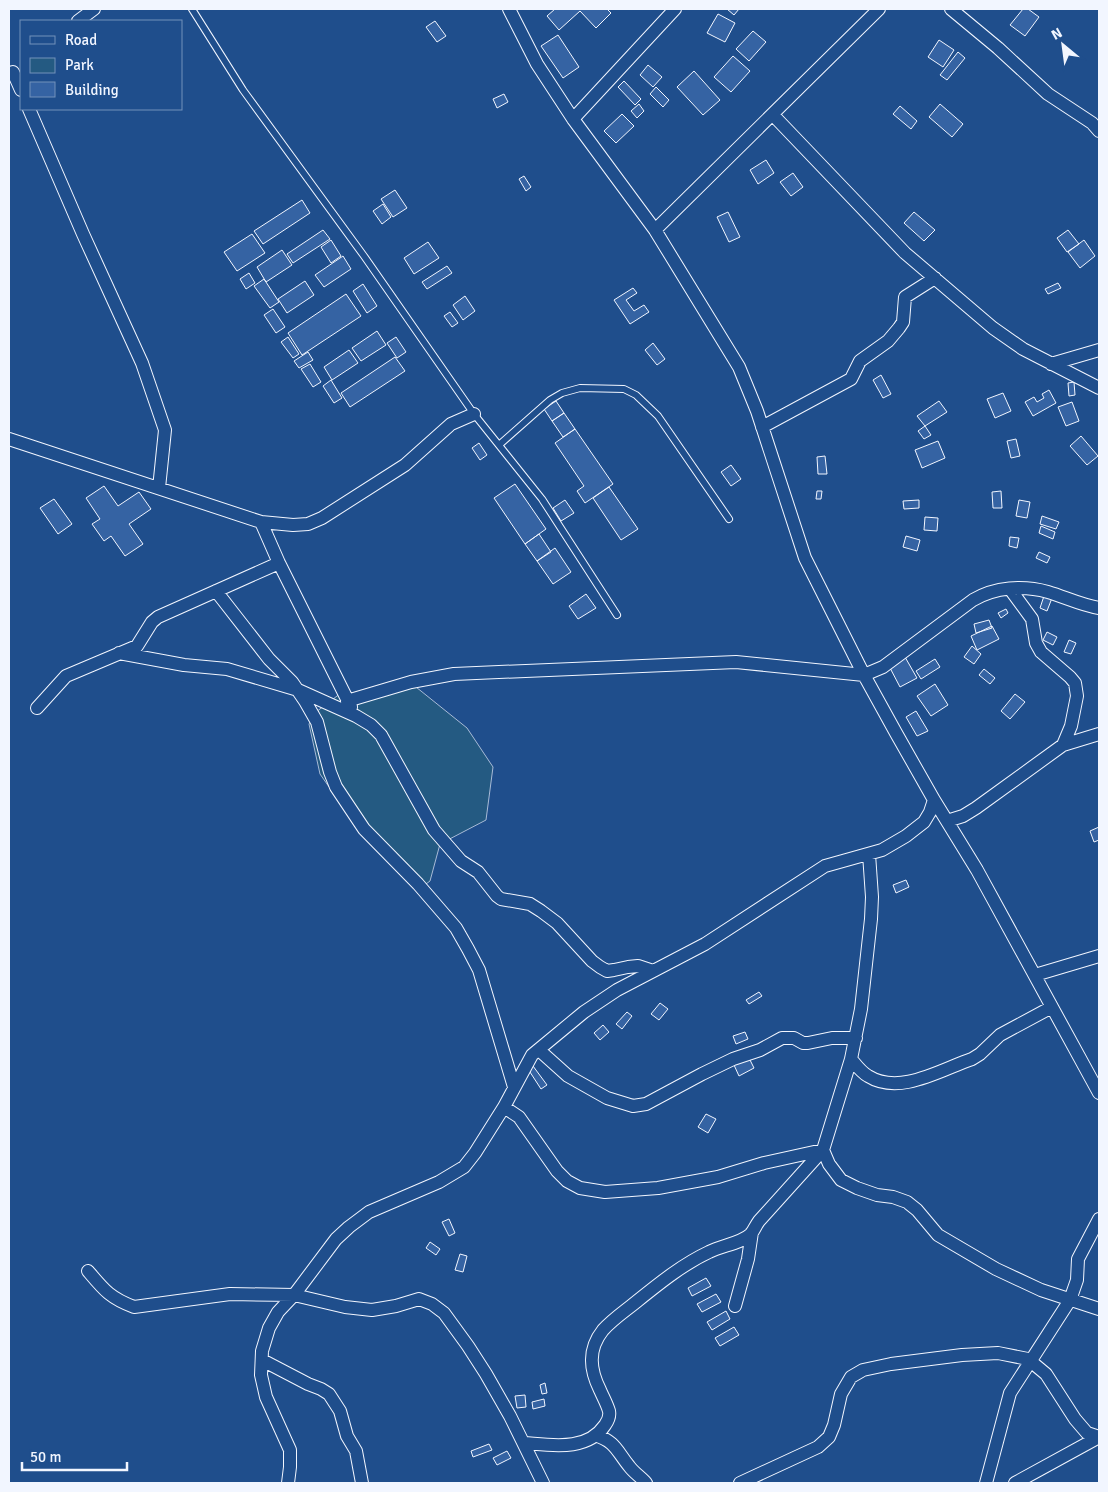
<svg xmlns="http://www.w3.org/2000/svg" width="1108" height="1492" font-family="Signika,sans-serif">
<rect width="100%" height="100%" fill="#1f4e8c"/>
<path fill="#245a82" stroke="#a8bbd7" d="M411,683l56,45 26,39 -7,53 -46,24 -10,37 -4,3 -20,-6 -39,-37 -47,-67 -11,-50 7,-12 25,-19 23,2z"/>
<path fill="#3563a3" stroke="#f2f6ff" d="M555,9h52l4,4 -15,15 -16,-17 -21,19 -12,-14z
M727,9h12l-5,6z
M1023,9h5l11,8 -14,19 -15,-11z
M718,14l17,9 -10,19 -18,-9z
M435,21l11,15 -9,6 -11,-15z
M753,31l13,11 -17,19 -13,-12z
M558,35l21,32 -16,11 -22,-32z
M939,40l15,10 -11,17 -15,-10z
M958,52l7,6 -18,22 -7,-5z
M733,56l17,15 -19,21 -17,-15z
M648,65l14,12 -9,10 -13,-12z
M694,71l26,29 -17,15 -26,-28z
M624,81l17,18 -6,6 -17,-18z
M656,87l13,13 -6,7 -13,-13z
M504,94l4,8 -11,6 -4,-9z
M639,104l5,7 -7,7 -6,-7z
M940,104l23,20 -11,13 -23,-20z
M900,106l17,15 -6,8 -18,-15z
M622,114l12,12 -18,17 -12,-12z
M766,160l8,13 -16,11 -8,-14z
M793,173l10,14 -12,9 -11,-14z
M524,176l7,11 -5,4 -7,-12z
M395,190l12,18 -14,9 -12,-18z
M302,200l8,13 -47,31 -9,-13z
M383,204l8,13 -9,7 -9,-13z
M728,212l12,25 -11,5 -12,-25z
M914,212l21,18 -11,11 -20,-18z
M323,230l7,9 -37,24 -6,-9z
M1068,230l11,14 -12,8 -10,-14z
M252,234l13,19 -28,18 -13,-19z
M331,240l10,16 -10,7 -10,-16z
M1084,240l11,16 -15,12 -12,-16z
M428,242l11,16 -25,16 -10,-16z
M282,250l10,15 -26,17 -9,-15z
M343,256l8,13 -27,18 -9,-12z
M447,266l5,7 -25,16 -5,-7z
M249,273l6,10 -9,6 -6,-10z
M264,279l15,23 -9,6 -16,-22z
M305,281l9,14 -27,18 -9,-14z
M1058,283l3,5 -13,6 -3,-5z
M363,284l14,22 -10,7 -14,-22z
M633,288l4,5 -11,7 8,11 10,-6 5,7 -19,12 -16,-24z
M346,294l15,22 -59,39 -14,-22z
M465,296l10,15 -12,9 -10,-15z
M273,309l12,18 -9,6 -12,-18z
M450,312l8,11 -6,4 -8,-11z
M377,331l9,14 -25,16 -9,-13z
M288,337l11,17 -6,4 -12,-16z
M396,337l10,15 -9,6 -10,-15z
M653,343l12,16 -8,6 -12,-15z
M349,350l9,13 -26,17 -8,-13z
M308,352l5,8 -14,8 -5,-7z
M395,357l10,14 -55,36 -9,-14z
M310,364l11,18 -8,5 -12,-18z
M881,375l10,19 -8,4 -10,-18z
M331,380l11,18 -8,5 -11,-17z
M1074,382l1,13 -6,1 -1,-13z
M1049,390l7,13 -23,13 -8,-14 9,-5 3,5 7,-4 -2,-4z
M1003,393l8,18 -16,7 -8,-19z
M556,401l8,12 -12,8 -8,-12z
M939,401l8,11 -22,14 -8,-10z
M1072,402l7,19 -13,5 -8,-19z
M564,413l11,16 -12,8 -11,-16z
M925,426l6,9 -7,4 -6,-8z
M575,429l38,55 -28,19 -8,-12 7,-5 -29,-43z
M1081,436l17,20 -11,9 -17,-19z
M1016,439l4,17 -9,2 -4,-17z
M938,441l7,17 -23,10 -7,-18z
M479,443l8,12 -7,5 -8,-12z
M825,456l2,18h-9l-1,-17z
M731,465l10,14 -10,7 -10,-14z
M515,484l31,45 -21,15 -31,-46z
M104,486l14,20 21,-14 12,17 -22,15 14,20 -18,12 -14,-20 -7,5 -12,-17 8,-5 -14,-21z
M609,487l29,42 -17,11 -28,-42z
M817,491h5l-1,8h-5z
M1001,491l1,17h-9l-1,-16z
M54,499l18,25 -14,10 -18,-26z
M565,500l9,13 -13,8 -8,-13z
M919,500v8l-15,1 -1,-8z
M1019,500l11,2 -3,16 -11,-2z
M1042,516l17,6 -3,7 -16,-5z
M925,517l13,1 -1,13 -13,-1z
M1041,526l14,6 -2,7 -14,-6z
M539,534l12,18 -14,9 -12,-17z
M906,536l14,4 -3,11 -14,-4z
M1010,537l9,1 -2,10 -8,-2z
M555,548l16,24 -18,12 -16,-23z
M1039,552l11,5 -3,6 -11,-5z
M586,594l10,14 -18,11 -9,-13z
M1044,596l8,2 -5,13 -7,-3z
M1006,609l2,4 -7,5 -3,-5z
M989,620l3,8 -16,5 -2,-9z
M992,626l7,13 -22,11 -6,-14z
M1047,632l10,5 -4,8 -10,-5z
M1069,640l7,3 -5,11 -7,-2z
M972,646l9,8 -7,10 -10,-7z
M905,657l12,21 -17,9 -11,-21z
M935,659l5,8 -19,12 -5,-8z
M984,669l11,9 -5,6 -11,-9z
M935,684l13,21 -17,11 -14,-20z
M1015,694l10,8 -15,17 -9,-8z
M916,711l12,20 -11,5 -11,-19z
M1099,827v13l-5,2 -4,-11z
M906,880l3,7 -13,6 -3,-8z
M759,992l3,4 -13,8 -3,-4z
M660,1003l8,6 -9,11 -8,-6z
M627,1012l5,4 -10,13 -6,-5z
M603,1025l6,7 -9,8 -6,-7z
M745,1032l3,7 -12,5 -3,-8z
M749,1058l5,10 -15,8 -5,-11z
M533,1066l14,19 -6,4 -13,-20z
M706,1114l10,5 -8,14 -10,-6z
M449,1219l6,14 -6,3 -7,-14z
M430,1242l10,7 -4,6 -10,-7z
M460,1254l7,2 -4,16 -8,-2z
M706,1278l5,8 -19,10 -4,-8z
M716,1294l5,8 -19,10 -5,-8z
M726,1311l4,8 -18,11 -5,-8z
M734,1327l5,8 -19,11 -5,-8z
M545,1383l2,10 -5,1 -2,-9z
M525,1395l1,12 -9,1 -2,-12z
M544,1399l1,7 -12,3 -1,-7z
M489,1444l3,6 -19,7 -2,-6z
M507,1451l4,7 -14,7 -4,-7z"/>
<g fill="none" stroke-linecap="round" stroke-linejoin="round">
<g stroke="#f2f6ff" stroke-width="8">
<path id="lane" d="M192,9l51,81 121,166 110,158 68,85 75,116
M499,445l51,-45 12,-7 18,-5 44,1 12,6 22,21 71,103"/>
</g>
<g stroke="#f2f6ff" stroke-width="14">
<path id="street" d="M509,9l28,55 36,55 82,111 84,137 18,44 48,147 59,117 32,58 38,67 43,70 122,223
M951,9l47,39 50,46 44,29 7,8
M78,21l16,-12
M13,72l8,18
M29,109l54,125 59,129 23,67 -6,58
M773,115l132,138 88,75 30,21 76,39
M573,119l102,-110
M655,230l224,-221
M1051,364l48,-14
M762,427l89,-48 9,-18 28,-20 11,-13 4,-6 2,-25 30,-19
M9,439l252,83 32,3 15,-1 14,-6 83,-53 46,-41 23,-10
M261,522l18,41 72,144
M216,591l53,68 23,23 13,19 12,21 13,50 6,15 28,42 54,55 38,44 12,21 11,21 35,117
M119,653l65,12 43,4 71,21 58,26 15,9 10,10 53,95 27,31 17,11 19,24 4,3 29,5 11,7 16,12 35,38 8,6 7,4 7,-1 14,-3 10,-1 15,5
M347,701l64,-19 43,-8 282,-12 128,13 19,-8 90,-67c22,-13 50,-15 75,-8 17,5 33,13 51,16
M37,708l29,-32 71,-30 15,-24 6,-5 121,-54
M1063,745l36,-11
M947,821l16,-5 13,-8 87,-63 8,-19 6,-30 -2,-13 -5,-6 -29,-25 -5,-9 -4,-24 -22,-30
M1035,975l64,-19
M539,1050l29,26 39,22 26,8 13,-2 56,-30 31,-15 27,-9 22,-12h12l9,5h5l24,-5h24
M851,1059c5,6 10,13 17,17 32,20 74,-7 104,-17l8,-5 20,-19 52,-28
M504,1107l15,10 38,54 10,10 13,7 25,4 53,-4 60,-11 46,-14 59,-13 6,14 12,16 16,8 20,7 16,2 14,5 10,8 21,25 58,34 45,21 58,19
M88,1271c16,19 22,27 46,36l96,-13 64,1 51,12 27,3 24,-4 23,-7 13,5 12,9 24,33 18,28 24,42 33,67
M735,1306l13,-47 4,-27
M262,1360l46,24 13,5 8,5 11,17 7,25 9,15 6,32
M595,1435c21,7 21,15 34,31 5,7 12,11 17,17
M524,1443c27,2 63,9 81,-18 3,-4 5,-9 4,-14 -2,-7 -6,-14 -9,-21 -10,-20 -13,-40 3,-60 8,-9 19,-17 28,-24 25,-20 50,-41 78,-54 13,-7 31,-8 42,-18 3,-4 5,-9 8,-13l64,-71 28,-91 10,-50 10,-90 1,-22 -3,-43
M288,1483l2,-16v-17l-24,-53 -5,-22 1,-24 7,-23 9,-16 16,-17 42,-56 13,-12 20,-15 70,-30 25,-15 11,-14 29,-46 28,-52 52,-43 33,-22 88,-46 120,-78 57,-16 24,-14 18,-14 6,-10 4,-12
M740,1483l78,-36 11,-10 5,-12 7,-31 10,-17 12,-7 28,-6 71,-9 36,-2 30,6 18,15 29,45 12,14 12,4
M986,1483l24,-90 60,-93 7,-20 1,-21 21,-40
M1015,1483l84,-46"/>
</g>
<use href="#lane" stroke="#1f4e8c" stroke-width="6"/>
<use href="#street" stroke="#1f4e8c" stroke-width="12"/>
</g>
<rect width="1108" height="1492" fill="none" stroke="#f2f6ff" stroke-width="20"/>
<rect x="20" y="20" width="162" height="90" fill="#1f4e8c" stroke="#7391ba"/>
<rect x="30" y="36" width="25" height="8" fill="#1f4e8c" stroke="#7391ba"/>
<text x="65" y="45" font-size="15" fill="#f2f6ff">Road</text>
<rect x="30" y="58" width="25" height="15" fill="#245a82" stroke="#7391ba"/>
<text x="65" y="70" font-size="15" fill="#f2f6ff">Park</text>
<rect x="30" y="82" width="25" height="15" fill="#3563a3" stroke="#7391ba"/>
<text x="65" y="95" font-size="15" fill="#f2f6ff">Building</text>
<g transform="translate(1063 45) rotate(331)" stroke="#1f4e8c" stroke-width="4" paint-order="stroke">
<path d="M0-4L9 19L0 12L-9 19Z" fill="#f2f6ff"/>
<text y="-8" font-size="14" font-weight="bold" text-anchor="middle" fill="#f2f6ff">N</text>
</g>
<path d="M22 1462v8h105v-8" fill="none" stroke="#f2f6ff" stroke-width="2.5"/>
<text x="30" y="1462" font-size="15" fill="#f2f6ff" stroke="#1f4e8c" stroke-width="4" paint-order="stroke">50 m</text>
</svg>
